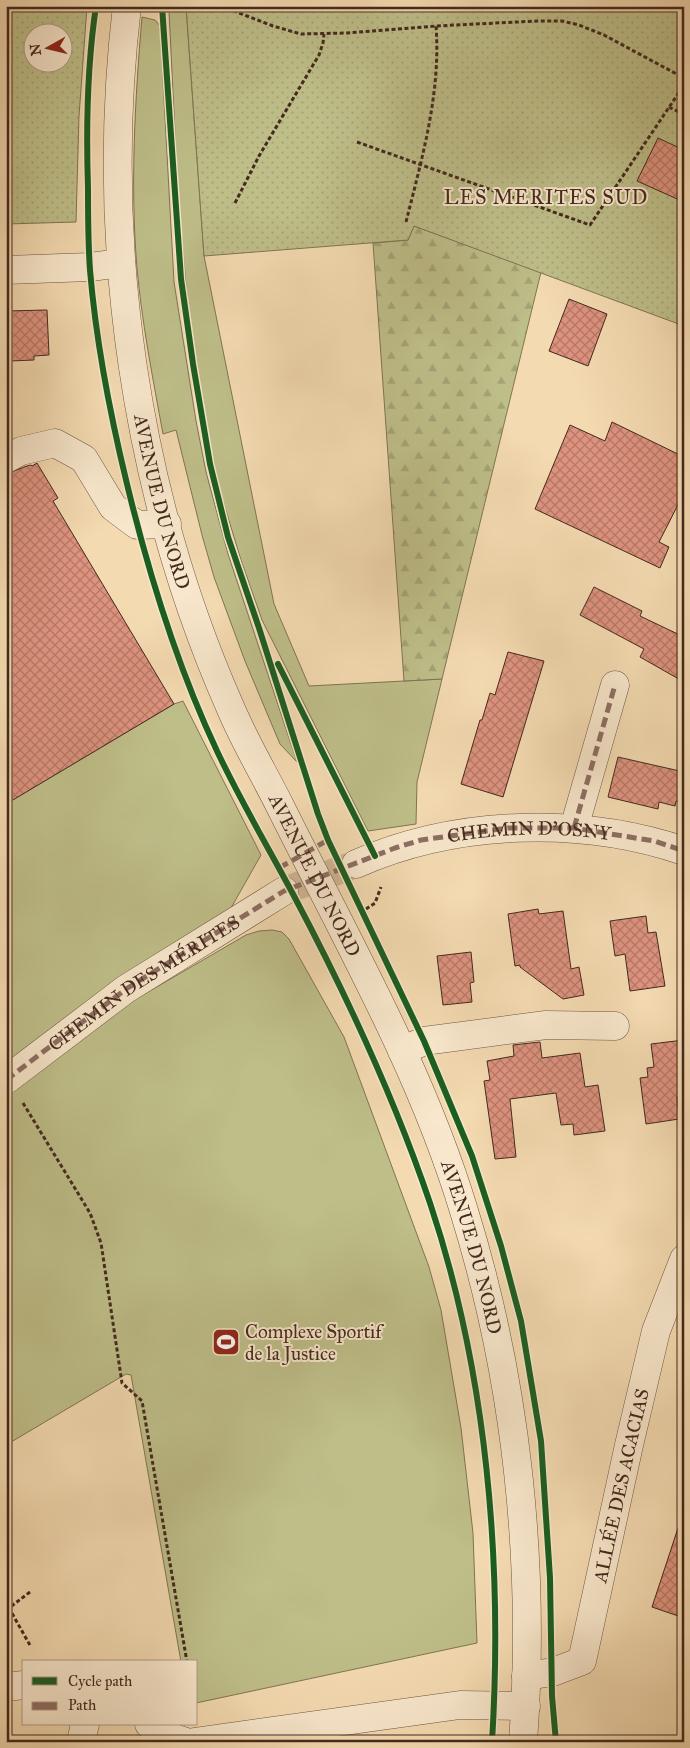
<svg xmlns="http://www.w3.org/2000/svg" width="690" height="1748" font-family="'IM FELL Great Primer',serif">
<defs>
<pattern id="forest-firs" width="22" height="20" patternUnits="userSpaceOnUse" patternTransform="scale(1.25)"><rect width="22" height="20" fill="#bebe89"/><path d="M5 1l3.5 6h-7zM16 11l3.5 6h-7z" fill="#a4a376"/></pattern>
<pattern id="park-dots" width="8" height="8" patternUnits="userSpaceOnUse" patternTransform="scale(1.25)"><rect width="8" height="8" fill="#bebe89"/><path d="M2 2h.1M6 6h.1" fill="none" stroke="#a4a376" stroke-width="1.8" stroke-linecap="round"/></pattern>
<pattern id="building-cross-hatch" width="8" height="8" patternUnits="userSpaceOnUse" patternTransform="scale(1.25)"><rect width="8" height="8" fill="#de937f"/><path d="M0 0l8 8M0 8l8-8" fill="none" stroke="#b67867"/></pattern>
</defs>
<rect width="100%" height="100%" fill="#f4dab1"/>
<filter id="stains"><feTurbulence type="fractalNoise" baseFrequency=".004" numOctaves="4"/><feColorMatrix values="0 0 0 0 .2 0 0 0 0 .09 0 0 0 0 .02 0 0 0 .5 -.17"/></filter>
<radialGradient id="worn" r=".72"><stop offset=".6" stop-color="#630" stop-opacity="0"/><stop offset="1" stop-color="#630" stop-opacity=".3"/></radialGradient>
<path fill="#bebe89" stroke="#807454" d="M180,6h6l18,250 70,348 35,82 133,-7 -25,103 -1,42 -48,7 -106,-211 -21,-60 -25,-82 -12,-61 -16,-110 -10,-112 -9,-184z
M142,17l13,3 5,6 14,256 22,139 10,51 22,82 69,208 -17,-18 -35,-83 -31,-84 -12,-42 -26,-105 -13,4c-10,-55 -21,-110 -26,-166 -7,-83 -2,-168 5,-251z
M183,701l78,154 -30,53 -225,161v-265l168,-100z
M272,930l10,2 7,7 55,98 85,230 12,43 20,118 12,105 4,110 -281,60v-41h-15l-50,-287 -5,-1 -120,71v-352l99,-76 141,-82 13,-4z"/>
<path fill="url(#forest-firs)" stroke="#807454" d="M414,226l127,46 -99,407 -38,2 -31,-438 35,-3z"/>
<path fill="url(#park-dots)" stroke="#807454" fill-rule="evenodd" d="M6,6h81l-8,110 -3,106 -70,2zM32,32h30v30h-30z
M186,6h498v320l-270,-100 -6,14 -204,16z"/>
<path fill="url(#building-cross-hatch)" stroke="#43291e" d="M658,138l26,12v52l-47,-21z
M569,299l38,15 -19,52 -39,-15z
M47,310l2,45 -15,1v4l-24,1 -2,-24h-2v-26z
M612,422l72,35v36l-25,49 10,5 -9,21 -125,-59 35,-84 35,16z
M37,463l21,35 -5,3 121,203 -168,100v-330l21,-8 4,-1 1,1z
M594,587l48,24 -2,5 44,21v45l-44,-25 4,-8 -64,-34z
M508,652l36,9 -41,136 -42,-13 19,-64h2l8,-27 5,2z
M618,757l66,15v31l-8,-2 -1,5 -16,-4 -1,7 -50,-12z
M538,909l1,5 24,-3 8,58 8,-2 5,28 -21,4 -43,-32v-2l-5,1 -7,-52z
M646,916l2,17 8,-1 9,54 -35,5 -5,-37 -10,2 -5,-35z
M471,952l3,30 -4,1 2,19 -29,3 -6,-49z
M684,1040v56l-7,1 2,22 -33,5 -6,-46 8,-1 -1,-9 7,-1 -3,-23z
M540,1042l2,16 38,-5 5,34 13,-2 7,46 -31,4 -1,-11 -12,1 -5,-32 -46,6 6,58 -21,2 -11,-78 6,-1 -3,-19 27,-5 -1,-11z
M679,1525l5,1v92l-32,-11z"/>
<g fill="none" stroke-linecap="round" stroke-linejoin="round">
<path stroke="#d1b794" stroke-width="28" stroke-dasharray="28 14" stroke-linecap="butt" d="M284,891l72,-27"/>
<g stroke="#6f5543" stroke-width="29">
<g id="minor">
<path id="s1" d="M127,6c-28,234 8,487 104,703 14,33 33,65 49,97 66,133 141,263 184,405 53,171 72,353 59,531"/>
<path d="M6,270l84,-3 31,-4"/>
<path d="M6,459l15,-8 34,-8 29,16 29,48 24,18 30,-1"/>
<path d="M574,828l41,-143"/>
<path id="s2" d="M356,864c99,-44 225,-48 328,-13"/>
<path d="M402,1051l22,-10 122,-16 69,1"/>
<path id="s3" d="M6,1080l120,-91 158,-98"/>
<path id="s4" d="M526,1676l27,-4 29,-11 47,-216 27,-114 28,-72"/>
<path d="M6,1687l18,-2"/>
<path d="M149,1724l25,14 12,4"/>
<path d="M81,1742l4,-18"/>
<path d="M194,1742l266,-37 66,1"/>
</g>
</g>
<path stroke="#43291e" stroke-width="3" stroke-dasharray="4 2.5" stroke-linecap="butt" d="M221,6l52,20 28,8 46,-1 89,-7 101,-5h25l17,4 25,10 80,43
M669,107l14,7
M357,142l233,83 94,-140
M235,203l24,-47 60,-101 4,-12 1,-9
M406,222c16,-64 35,-129 30,-196
M366,909l9,-6 6,-16
M23,1103l67,110 11,30 21,140 20,18 45,261
M30,1592l-21,16 22,39"/>
<use href="#minor" stroke="#f8e7cc" stroke-width="28"/>
<path stroke="#8d6e63" stroke-width="5" stroke-dasharray="10 5" stroke-linecap="butt" d="M574,828l41,-143
M279,868l49,-28
M6,1080l120,-91 158,-98 111,-43 26,-8 87,-12h66l80,13 30,10"/>
<g stroke="#f8e7cc" stroke-width="9">
<path id="cycleway" d="M96,6c-9,60 -10,122 -8,182 0,27 0,55 2,82 6,72 20,144 37,214 22,91 50,182 90,267 23,49 51,96 77,145 52,98 100,201 136,307 57,170 73,360 62,539
M162,6l19,273 12,85 17,100 18,73 31,91 59,186 10,26 96,201 48,115 29,90 20,75 20,120 9,137 2,118 4,46
M278,664l97,192"/>
</g>
<use href="#cycleway" stroke="#1b5e20" stroke-width="6"/>
</g>
<defs>
<g id="stadium-square" transform="scale(1.4375)"><rect x="-9" y="-9" width="18" height="18" rx="4" fill="#8f2418" stroke="#f8e7cc"/><path d="M0-5a6.5 5 0 1 0 0 10a6.5 5 0 1 0 0-10ZM-3.5-1.8h7v3.6h-7Z" fill="#fff"/></g>
</defs>
<g fill-rule="evenodd">
<use href="#stadium-square" x="226" y="1342"/>
</g>
<g text-anchor="middle" dominant-baseline="central" stroke-width="4" stroke-linejoin="round" paint-order="stroke">
<g font-size="19" fill="#43291e" stroke="#f8e7cc">
<text stroke="none"><textPath href="#s1" startOffset="500">AVENUE DU NORD</textPath></text>
<text stroke="none"><textPath href="#s2" startOffset="178">CHEMIN D'OSNY</textPath></text>
<text stroke="none"><textPath href="#s1" startOffset="905">AVENUE DU NORD</textPath></text>
<text stroke="none"><textPath href="#s3" startOffset="169">CHEMIN DES MÉRITES</textPath></text>
<text stroke="none"><textPath href="#s1" startOffset="1310">AVENUE DU NORD</textPath></text>
<text stroke="none"><textPath href="#s4" startOffset="238">ALLÉE DES ACACIAS</textPath></text>
</g>
<g font-size="19" fill="#43291e" stroke="#f8e7cc" text-anchor="start">
<text x="245" y="1331">Complexe Sportif<tspan x="245" dy="22">de la Justice</tspan></text>
</g>
<g font-size="20" letter-spacing="1" fill="#43291e" stroke="#f8e7cc">
<text x="546" y="197">LES MERITES SUD</text>
</g>
</g>
<rect width="690" height="1748" fill="none" stroke="#f4dab1" stroke-width="25"/>
<rect x="8" y="8" width="675" height="1733" fill="none" stroke="#43291e" stroke-width="2.5"/>
<rect x="12" y="12" width="665" height="1723" fill="none" stroke="#43291e"/>
<rect x="22" y="1660" width="175" height="65" fill="#f8e7cc" stroke="#b09b86"/>
<rect x="32" y="1677" width="25" height="8" fill="#1b5e20" stroke="#b09b86"/>
<text x="68" y="1686" font-size="15" fill="#43291e">Cycle path</text>
<rect x="32" y="1702" width="25" height="8" fill="#8d6e63" stroke="#b09b86"/>
<text x="68" y="1710" font-size="15" fill="#43291e">Path</text>
<g transform="translate(48 48) rotate(262)"><circle r="24" fill="#f8e7cc" stroke="#b09b86"/>
<path d="M0-4L9 19L0 12L-9 19Z" fill="#8f2418"/>
<text y="-8" font-size="14" font-weight="bold" text-anchor="middle" fill="#43291e">N</text>
</g>
<rect width="100%" height="100%" filter="url(#stains)"/>
<rect width="100%" height="100%" fill="url(#worn)"/>
</svg>
